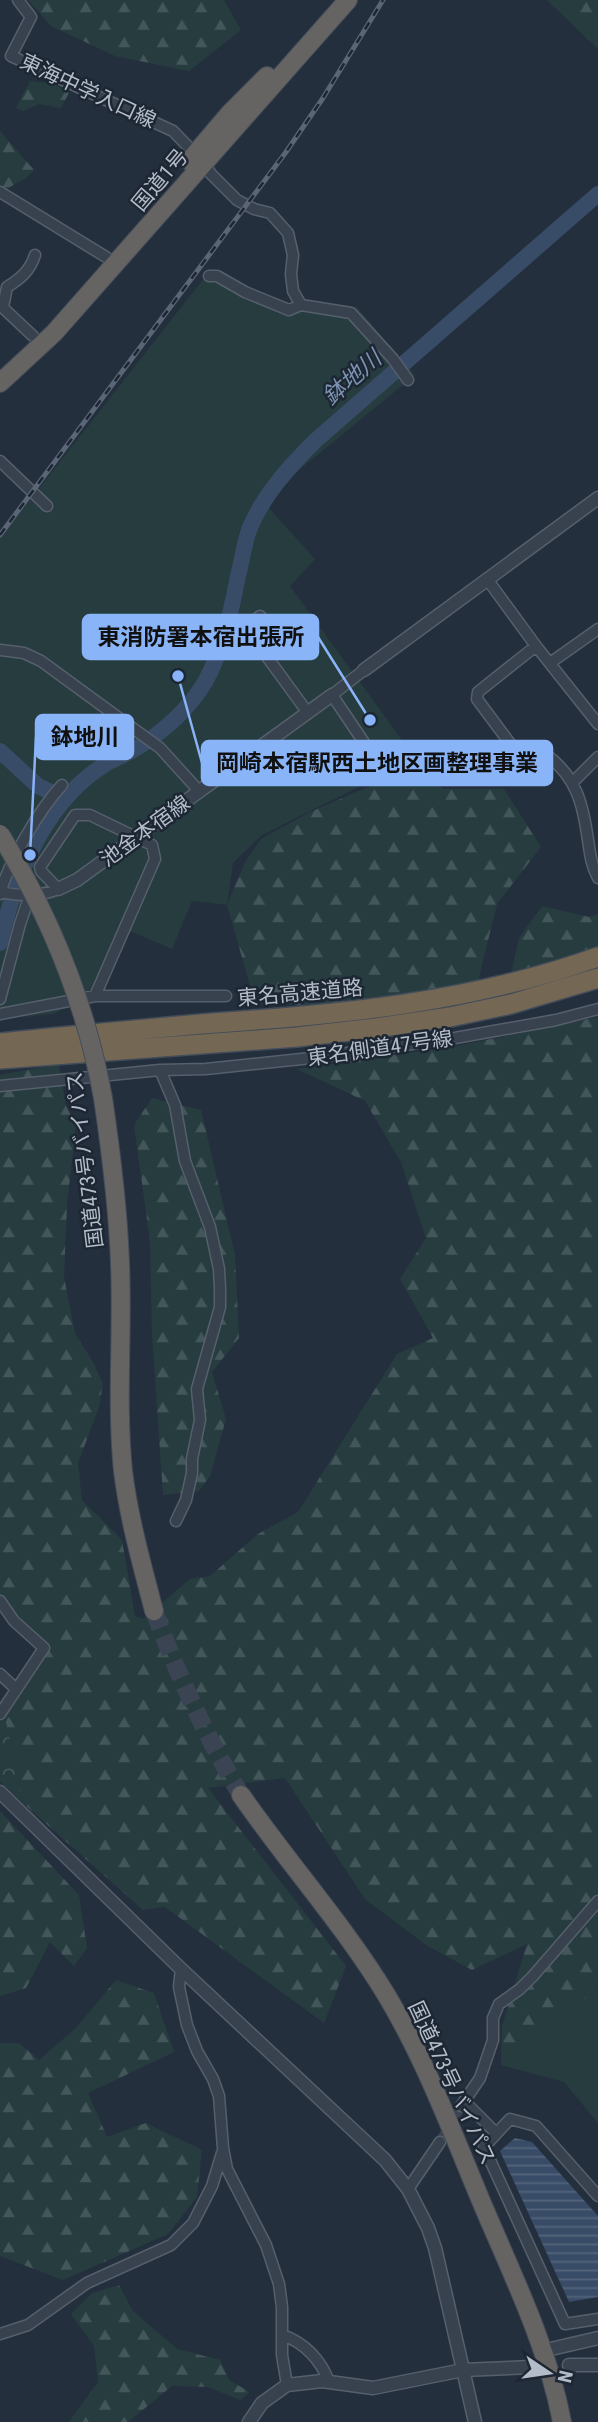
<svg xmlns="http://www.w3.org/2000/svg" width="598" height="2422" font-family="'Roboto Condensed','Noto Sans JP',sans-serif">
<defs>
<pattern id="forest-firs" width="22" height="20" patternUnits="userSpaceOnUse" patternTransform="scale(1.75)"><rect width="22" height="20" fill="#263c3f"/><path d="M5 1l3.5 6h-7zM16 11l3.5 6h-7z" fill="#435659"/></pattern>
<pattern id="park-crowns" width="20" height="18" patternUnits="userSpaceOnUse" patternTransform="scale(1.75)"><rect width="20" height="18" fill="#263c3f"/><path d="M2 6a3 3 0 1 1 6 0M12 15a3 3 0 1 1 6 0" fill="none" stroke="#435659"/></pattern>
<pattern id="water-rules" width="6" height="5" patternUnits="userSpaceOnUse" patternTransform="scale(1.75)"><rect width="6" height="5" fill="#394c67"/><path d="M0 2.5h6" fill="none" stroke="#53647b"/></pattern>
</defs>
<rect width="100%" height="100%" fill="#242f3e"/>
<path fill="#263c3f" d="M208,273l78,30 71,4 58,68 -127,104 -19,29 46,51 -25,27 131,180 -42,11 -117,58 -29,28 -6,42 -35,-4 -20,48 -45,-19 -25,61 -49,23 -53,5v-481z
M598,1989v134l-34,-41 -63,-17z"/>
<path fill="url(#forest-firs)" d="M28,0h196l17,30 -52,41 -74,-15 -64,-30z
M547,0h51v48h-1z
M30,81l24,3 15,9 -8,15 -22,-4 -16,7 -7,-3z
M0,131l34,39 -8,8 -21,12 -5,-4z
M427,778l17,11h60l37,58 -44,57 -19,77 -56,14 -123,10 -44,-2 -28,-98 18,-43 16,-23 49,-27 72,-31z
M542,906l47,11 9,-3v34l-88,31 9,-41z
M598,1017v972l-97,76 1,-39 25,-82 -55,26 -46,-25 -61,-46 -80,-121 -77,10 138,178 -22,57 -159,-116 -22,3 -119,-106 -20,-90 43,-66 -30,-29 -17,-23v-521l59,-11 7,42 10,19 -9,80 -3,72 11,56 19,31 9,20 -4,23 -21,56 4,37 40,40 13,76 8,3 47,-40 20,-3 48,-42 40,-22 99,-158 36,-16 -33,-59 26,-41 -25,-76 -36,-61 -68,-32 160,-23z
M152,1098l49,12 34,145 4,83 -27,34 14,47 -16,57 -11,15 -36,4 -11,-161 -2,-93 -16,-116z
M0,1811l79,84 8,53 -13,18 -24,-24 -24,46 -26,8z
M116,1980l38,13 20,59 -86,41 19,44 39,-14 56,27 -5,47 -29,37 -105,46 -63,-24v-213h19l20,17 37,-32z
M119,2285l14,26 44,38 43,11 9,20 21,12 -10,8 -32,-13 -36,-1 -44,36h-59l29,-40 -4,-36 -23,-32 21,-21z"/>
<path fill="url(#park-crowns)" d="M4,1714l20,90 -24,-23v-60z"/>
<path fill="url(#water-rules)" d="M515,2138l17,4 66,74v81l-29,5 -69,-151z"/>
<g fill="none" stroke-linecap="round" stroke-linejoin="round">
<path stroke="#394c67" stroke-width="16" d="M0,751l38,35 27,13
M0,943c15,-66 44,-140 104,-178 11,-7 23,-11 33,-17 27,-17 52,-39 68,-66 18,-32 26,-70 33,-106 4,-15 6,-32 11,-46 14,-35 40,-63 66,-89l283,-247"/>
<path stroke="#3a4453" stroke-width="10" stroke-dasharray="10 5" stroke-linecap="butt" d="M440,2142l21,-36"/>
<path stroke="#3a4453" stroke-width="18" stroke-dasharray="18 9" stroke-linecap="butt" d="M154,1611c25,67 51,123 87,184"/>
<g stroke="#565f6c" stroke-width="13">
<path id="minor" d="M18,0l13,17 -20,39 162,75 31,32 7,11 26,26 17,9 16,4 18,20 5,22 -2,19 2,17 8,14
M0,192l106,65
M209,276h8l28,16 44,18 12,-5 50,8 42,46 15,21
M0,305l33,31
M3,307l4,-20c13,-8 23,-16 28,-32
M0,461l47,45
M487,579l49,67 62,78
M235,627l11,1 62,85
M246,628l14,-12 19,25 -14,12
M536,646l-58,46 -1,7 52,70 19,-13c29,22 35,49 40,84 2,13 3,25 10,38
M0,650l24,3 17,8 119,87 40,44
M550,663l48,-34
M364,670l-32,25 35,52
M573,782l25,-25
M0,892c19,4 40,5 58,-3l-17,-18 -1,-4 35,-52h15l62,30 3,14 -60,137
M0,894c9,-33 39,-84 62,-109
M0,999l20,-75 10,-29
M0,1014l95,-18h131
M160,1070l15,35 10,56 25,66 9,42 1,20v18l-23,82 3,31 -8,39v14l-6,27 -10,21
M0,1086l160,-16 46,-1 105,-11 144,-20 101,-18 42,-11
M0,1601l14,20 30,27 -44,66
M0,1674l16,15
M181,1969l-2,18 8,38 10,26 16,28 6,17 4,52 4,21 39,76 13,39 3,23v48l5,30
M465,2102l31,31
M461,2106l19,-28 13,-38v-22l6,-14 21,-15 13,-13 65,-75
M408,2189l32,-47
M598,2196l-62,-70 -26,-7 -26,28 81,177 33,-5
M0,2334l28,-9 59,-42 84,-38 22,-22 19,-37 10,-33
M282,2335c22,7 39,25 47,47"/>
</g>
<g stroke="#565f6c" stroke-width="15">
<path id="tertiary" d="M364,670l234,-172
M58,889l19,-9 255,-185
M0,1792l181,177 204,191 23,29 20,39 7,20 40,174
M542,2351l56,-13
M569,2365h29
M249,2422l13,-19 25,-18 35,-4 51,7 90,-18 69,-3"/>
</g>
<g stroke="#434c59" stroke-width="20">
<path id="trunk" d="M189,161l41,-48 37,-37
M0,383l54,-50 294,-333
M103,1098c8,54 15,110 17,165 3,69 -4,139 3,208 6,48 19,94 31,140
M241,1795c47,68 103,130 146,201 40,67 67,141 97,212 30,70 64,140 78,214"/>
</g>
<g stroke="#434c59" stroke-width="22">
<path id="motorway" d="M0,1043c67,-7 134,-13 201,-19 139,-10 265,-20 397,-67
M0,1059l297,-22 79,-9 74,-11 61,-13 87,-26"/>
</g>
<use href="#minor" stroke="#38414e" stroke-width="10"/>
<use href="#tertiary" stroke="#38414e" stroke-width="12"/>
<use href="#trunk" stroke="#656462" stroke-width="18"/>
<use href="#motorway" stroke="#746855" stroke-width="19"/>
<g stroke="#5a6575" stroke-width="5">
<path id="rail" d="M0,535l286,-383 37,-54 60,-98"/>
</g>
<use href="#rail" stroke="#1d2633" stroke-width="2.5" stroke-dasharray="8" stroke-linecap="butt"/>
<g stroke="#434c59" stroke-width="20" stroke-linecap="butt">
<path id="trunk-bridge" d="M0,834c50,82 86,170 103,264"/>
</g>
<use href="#trunk-bridge" stroke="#656462" stroke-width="18"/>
</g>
<g text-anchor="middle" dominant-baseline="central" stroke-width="5" stroke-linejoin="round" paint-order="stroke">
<g font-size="21" fill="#b4bcc9" stroke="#1d2633">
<text transform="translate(88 91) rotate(25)">東海中学入口線</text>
<text transform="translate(160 180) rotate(-50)">国道1号</text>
<text transform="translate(145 831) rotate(-36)">池金本宿線</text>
<text transform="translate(300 993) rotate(-5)">東名高速道路</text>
<text transform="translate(380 1048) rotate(-8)">東名側道47号線</text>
<text transform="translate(85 1160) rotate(-97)">国道473号バイパス</text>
<text transform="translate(452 2083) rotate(65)">国道473号バイパス</text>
</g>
<g font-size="23" font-style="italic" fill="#7c92b1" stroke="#1d2633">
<text transform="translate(352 378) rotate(-41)">鉢地川</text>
</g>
</g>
<path fill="none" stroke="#8ab4f8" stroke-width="2.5" d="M370 720L318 637M30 855L36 737M178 676L202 763"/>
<g fill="#8ab4f8" stroke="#1d2633" stroke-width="2.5">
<circle cx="370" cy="720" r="7"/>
<circle cx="30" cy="855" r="7"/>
<circle cx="178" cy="676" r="7"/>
</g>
<g fill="#8ab4f8" stroke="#8ab4f8" stroke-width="2.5">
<rect x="83" y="615" width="235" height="44" rx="7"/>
<rect x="36" y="715" width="97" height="44" rx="7"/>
<rect x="202" y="741" width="350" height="44" rx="7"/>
</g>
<g font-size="23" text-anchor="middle" font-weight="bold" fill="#111">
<text x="201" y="645">東消防署本宿出張所</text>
<text x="85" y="745">鉢地川</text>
<text x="377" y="771">岡崎本宿駅西土地区画整理事業</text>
</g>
<g transform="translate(549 2373) rotate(103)" stroke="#1d2633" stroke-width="5" paint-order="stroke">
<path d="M0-5L12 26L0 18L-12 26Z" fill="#b4bcc9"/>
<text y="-10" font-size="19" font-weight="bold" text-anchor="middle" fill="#b4bcc9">N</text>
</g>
</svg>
